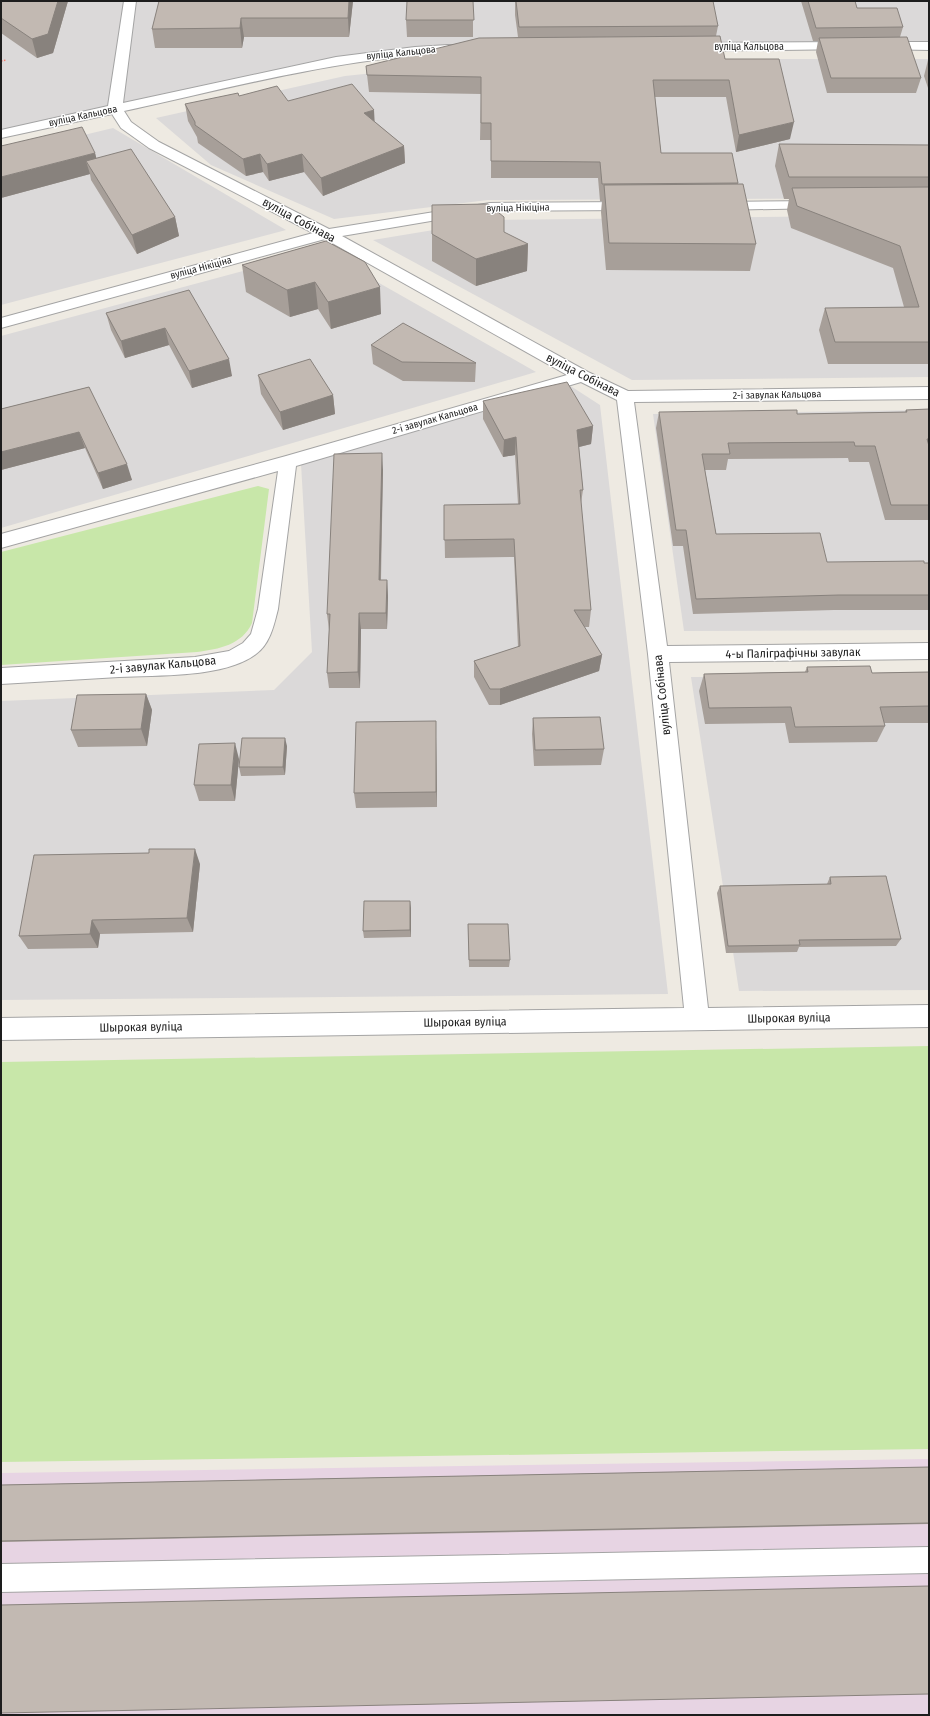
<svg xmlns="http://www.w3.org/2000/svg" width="930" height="1716" font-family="'Fira Sans Condensed',sans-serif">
<rect width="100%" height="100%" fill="#eeeae2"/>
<path fill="#dbd9d9" d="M1,1h928v45l-549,8 -379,80z
M507,59h422v139l-441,2 -154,19 -123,-54 -55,-47 189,-42z
M113,128l173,102 -285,75v-150z
M929,215v162l-297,3 -259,-140 121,-20z
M321,250l215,122 -535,156v-192z
M569,385l31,20 68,589 -667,6v-299l273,-11 38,-38 -11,-188z
M929,410v220l-245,1 -31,-217z
M929,676v314l-190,1 -48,-314z"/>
<path fill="#e7d4e3" d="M929,1459v256h-928v-242z"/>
<path fill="#c8e7a9" d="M258,486l11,3 -17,134c-10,22 -33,26 -55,29l-196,13v-113z
M929,1046v403l-928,13v-400z"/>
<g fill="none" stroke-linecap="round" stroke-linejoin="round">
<g stroke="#a4a4a4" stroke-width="2">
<path id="service" d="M929,1547v26l-928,19v-28z"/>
</g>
<g stroke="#a4a4a4" stroke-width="2">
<path id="minor" d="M124,1h12l-13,102 213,-46 79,-10 33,-2 21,1 2,3 -2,3 -5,1c-116,2 -228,34 -340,58l7,11 28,20 170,87 161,-26 142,-1 5,1 2,3 -2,3 -5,1 -142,1 -148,25 246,136 40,19 301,-4v12l-295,3 33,244 262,-3v16l-260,3 39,346 221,-3v22l-928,13v-22l683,-10 -36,-354 -31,-254 -36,-18 -285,84 -18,143c-4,16 -8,35 -22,45 -31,24 -99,21 -137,23 -39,2 -79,5 -118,7v-16l194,-11 34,-6 14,-8 8,-9 7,-25 20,-138 -277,77v-14l285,-78 281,-81 -242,-136 -324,89v-10l312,-85 -164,-85 -28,-20 -9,-14 -111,24v-8l107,-24z
M848,42l5,1 2,3 -2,3 -161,2 -5,-1 -2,-3 2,-3 5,-1z
M880,42h49v8l-54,-1 -2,-3 2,-3z
M818,201l5,1 2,3 -2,3 -105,2 -5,-1 -2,-3 2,-3 5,-1z"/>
</g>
<path stroke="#f6786b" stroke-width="1.5" stroke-dasharray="1.5 1.5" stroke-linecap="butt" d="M1,61l5,-1"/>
<use href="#service" fill="#fff" fill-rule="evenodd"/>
<use href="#minor" fill="#fff" fill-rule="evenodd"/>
</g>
<path fill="#a79f99" d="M1,1h67l-15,52 -16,5 -36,-25z
M353,1l-4,36h-105l-2,11h-87l-3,-19z
M473,1v36h-66l-1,-17z
M515,1l203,25 -2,10 9,23 65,80 -54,13 -10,-55h-71l6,56 77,30 18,61 -6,27 -144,-1 -5,-58 1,-11h-2l-2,-23h-107v-38h-11l1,-46 -112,-2 -3,-26 152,-29 -3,-22z
M801,1h54l2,7 46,19 -3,10 21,41 -5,15h-89l-11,-41 2,-11h-5z
M928,60h1v31l-5,-15z
M288,101l87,21 29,24 1,17 -82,33 -19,-24 -35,9 -6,-9 -17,4 -48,-33 -1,-6 -9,-16 -3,-17z
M779,144l150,1v219h-101l-9,-34 6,-22 79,-1 -11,-39 -102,-40 -4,-18 2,-11h-5l-9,-33z
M95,153l1,5 79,59 4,19 -42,18 -46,-74 -1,-6 -89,24z
M432,234l96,10 -1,27 -51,15 -44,-25z
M326,241l55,73 -50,15 -13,-20 -28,8 -44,-25 -4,-27z
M189,290l43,86 -40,12 -23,-43 -44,13 -14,-28 -5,-17z
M371,345l105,18 -1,19 -72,-1 -30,-17z
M258,375l75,20 2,19 -52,16 -22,-36z
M89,387l43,93 -29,9 -18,-41 -84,22v-61z
M483,401l110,25 -2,18 -12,3 4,43 -2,13 10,107 -2,17h-5l18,28 -3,16 -99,34h-11l-15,-28v-16l44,-14 -4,-90 -69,1 -1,-53 74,-1 -3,-49 -12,2 -20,-38z
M929,409v111h-44l-16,-58h-20l-1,-4 -120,1 -2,11h-21l11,64 111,28 102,1v47h-95l-141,4 -10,-68h-10l-17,-118 3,-16 138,2 108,-2 1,-2z
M383,470l-2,110h6l1,17 -1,32h-26l-1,59h-31l-2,-15 2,-43 -2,-16z
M807,667l65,6 57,-1v51h-45l1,3 -8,16 -88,1 -4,-20 -80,1 -6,-33 5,-17 101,-2z
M146,694l6,16 -5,36 -69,1 -7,-17z
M533,718l71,31 -3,16 -67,1 -2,-32z
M436,737l1,70 -81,1 -2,-15z
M287,746l-2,29 -44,1 -2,-9z
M239,759l-4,42h-36l-5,-16z
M200,864l-7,68 -93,2 -2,14 -70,1 -9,-13z
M830,877l71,62 -5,7 -97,1 -2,5 -71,1 -9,-60 3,-7 107,-2z
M411,908v29l-47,1 -1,-7z
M468,924l42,36 -1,7h-40z
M929,1467v57l-928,18v-57z"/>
<path fill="#88827d" d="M58,1h10l-15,52 -16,5 -5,-19z
M349,1h4l-4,36 -1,-19z
M241,18l3,19 -2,11 -2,-20z
M374,110l1,18 -11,-15z
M794,122l-4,17 -54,13 3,-17z
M404,146l1,17 -82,33 -2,-18z
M95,153l5,19 -14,-11 4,13 -89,24v-21z
M260,154l3,18 -17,4 -3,-17z
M302,154l2,18 -35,9 -2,-17z
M175,217l4,19 -42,18 -5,-19z
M528,244l-1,27 -51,15v-27z
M315,282l3,27 -28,8 -3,-27z
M380,287l1,27 -50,15 -3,-27z
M165,328l4,17 -44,13 -4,-17z
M229,359l3,17 -40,12 -3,-17z
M333,395l2,19 -52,16 -3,-18z
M593,426l-2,18 -16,4 2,-18z
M79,432l6,16 -84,22v-18z
M516,437l-1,18 -12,2 1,-17z
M382,453l1,17 -3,127 -1,-17z
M127,464l5,16 -29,9 -5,-16z
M387,580l1,17 -1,32 -1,-16z
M359,613l2,16 -1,59 -2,-16z
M602,655l-3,16 -99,34v-16z
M146,694l6,16 -5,36 -6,-17z
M436,721v16l1,70 -1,-15z
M285,738l2,8 -2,29 -2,-8z
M235,743l4,16 -4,42 -4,-16z
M195,849l5,15 -7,68 -6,-14z
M410,901l1,7v29l-1,-7z
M92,920l8,14 -2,14 -8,-14z"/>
<path fill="#c2b9b2" stroke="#88827d" d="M1,1h57l-10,33 -16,5 -31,-21z
M159,1h190l-1,17h-107l-1,10 -88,1z
M407,1h66l1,19h-68z
M516,1h197l5,25 -199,1z
M808,1h47l2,7h40l6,19 -87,1z
M720,36l5,23h54l15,63 -55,13 -10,-55h-76l8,73h71l6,30 -136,1 -2,-22 -109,-1v-38h-10v-46l-114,-2 -1,-9 113,-28z
M907,37l14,41h-90l-12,-40z
M352,84l22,26 -10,3 40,33 -83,32 -19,-24 -35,10 -7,-10 -17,5 -48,-34v-3l-10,-18 53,-11 1,3 38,-10 11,15z
M82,127l13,26 -94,24v-31z
M779,144l150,1v32h-140z
M131,149l44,68 -43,18 -46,-74z
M743,184l13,60 -147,-1 -5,-58z
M929,187v155h-94l-10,-34 94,-1 -19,-61 -103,-40 -5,-18z
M488,204l16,13v15l24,12 -52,15 -44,-25v-29z
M326,241l39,21 15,25 -52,15 -13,-20 -28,8 -45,-25z
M189,290l40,69 -40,12 -24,-43 -44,13 -15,-28z
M403,323l73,40 -74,-1 -31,-17z
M310,359l23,36 -53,17 -22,-37z
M567,382l26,44 -16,4 6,60h-3l11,120h-17l28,45 -102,34h-10l-16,-28 46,-15 -6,-107 -70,1v-35l76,-1 -4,-67 -12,3 -21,-39z
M89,387l38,77 -29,9 -19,-41 -78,20v-43z
M929,409v30h-2l2,7v59h-38l-16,-59h-20l-1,-4 -126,1 2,11h-28l14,80 104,-1 7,29 97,-1v2h5v32h-90l-143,4 -10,-69h-10l-17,-118 138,-2v4l110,-2 -1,-2z
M382,453l-3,127h8l-1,33h-27l-1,59 -31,1 3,-59h-3l7,-160z
M870,666l2,7 57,-1v34l-49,1 5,19 -90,1 -4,-20 -82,1 -5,-34 104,-2 -1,-5z
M146,694l-5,35 -70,1 6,-35z
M600,717l4,32 -69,1 -2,-32z
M436,721v71l-82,1 2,-71z
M242,738h43l-2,29h-44z
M235,743l-4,42h-37l5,-41z
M149,849h46l-8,69 -95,2 -2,14 -71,2 15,-81 115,-2z
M886,876l15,63 -102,1 1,5 -72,1 -8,-60 111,-2 -1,-7z
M364,901h46v29l-47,1z
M468,924h40l2,36h-41z
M929,1467v56l-928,18v-56z
M929,1586v108l-928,19v-108z"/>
<g text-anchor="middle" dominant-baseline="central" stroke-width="3" stroke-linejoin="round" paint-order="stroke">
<g font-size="10" fill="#1d1d1d" stroke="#fff">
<text x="749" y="47">вуліца Кальцова</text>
<text transform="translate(401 53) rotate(-6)">вуліца Кальцова</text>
<text transform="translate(83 116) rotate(-12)">вуліца Кальцова</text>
<text transform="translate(518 208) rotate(-1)">вуліца Нікіціна</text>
<text transform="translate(201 268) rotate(-15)">вуліца Нікіціна</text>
<text transform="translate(777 395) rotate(-1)">2-і завулак Кальцова</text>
<text transform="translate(435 419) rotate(-16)">2-і завулак Кальцова</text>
</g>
<g font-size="12" fill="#1d1d1d" stroke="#fff">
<text transform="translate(299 220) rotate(28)">вуліца Собінава</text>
<text transform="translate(583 375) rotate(27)">вуліца Собінава</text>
<text transform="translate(793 653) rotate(-1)">4-ы Паліграфічны завулак</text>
<text transform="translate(163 665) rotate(-5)">2-і завулак Кальцова</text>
<text transform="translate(662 695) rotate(-96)">вуліца Собінава</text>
<text transform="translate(789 1018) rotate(-1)">Шырокая вуліца</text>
<text transform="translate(465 1022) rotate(-1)">Шырокая вуліца</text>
<text transform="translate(141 1027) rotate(-1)">Шырокая вуліца</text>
</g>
</g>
<rect width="930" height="1716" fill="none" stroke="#1d1d1d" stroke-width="4"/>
</svg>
